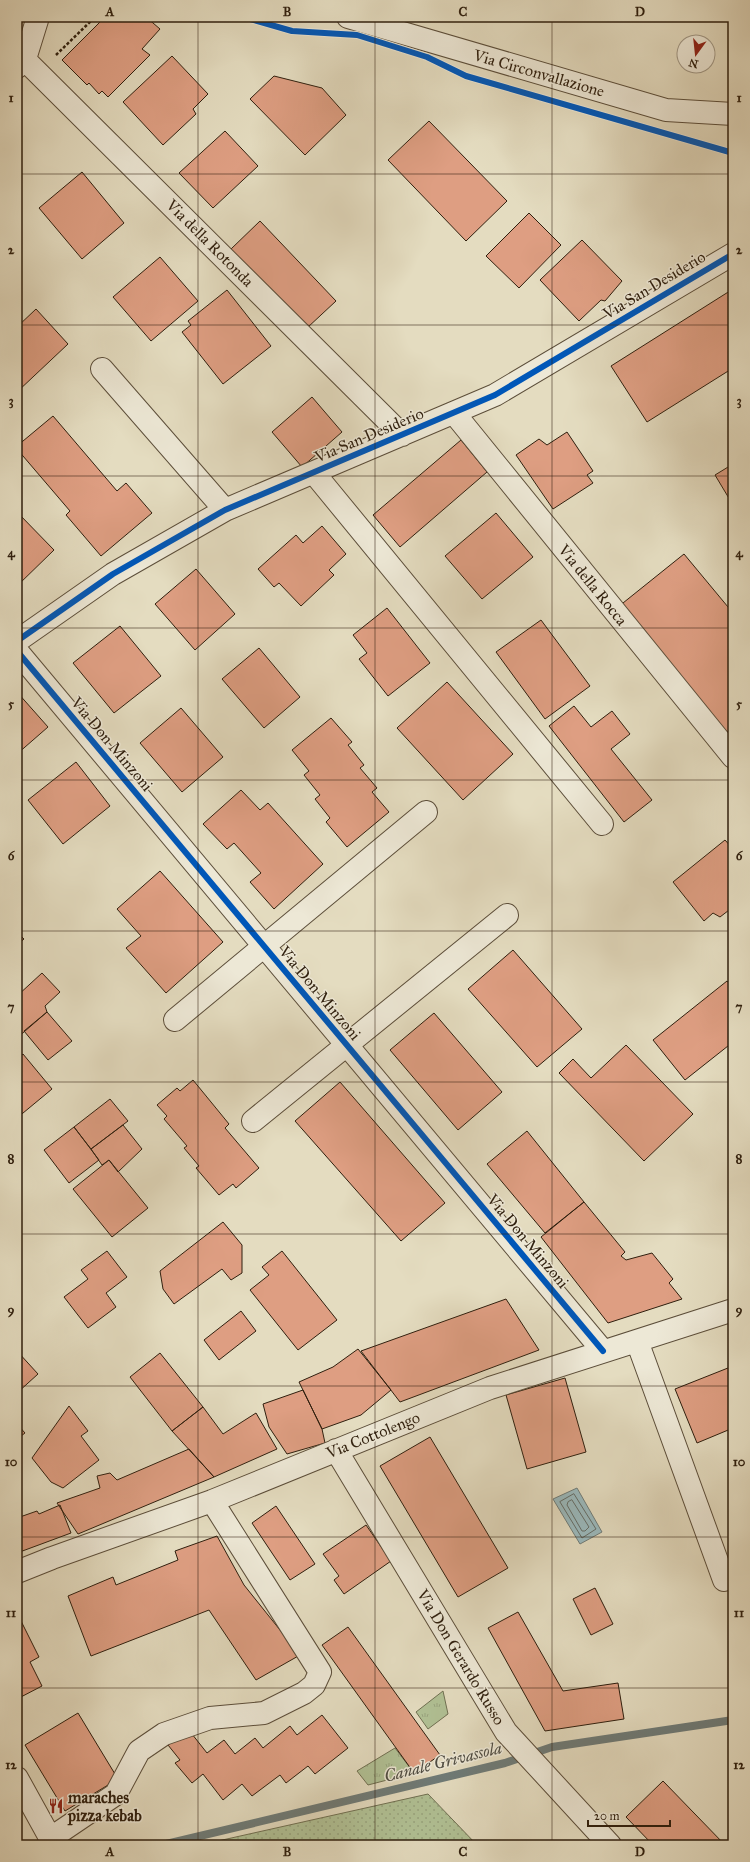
<svg xmlns="http://www.w3.org/2000/svg" width="750" height="1862" font-family="'IM FELL Great Primer',serif">
<defs>
<pattern id="grass-tufts" width="24" height="20" patternUnits="userSpaceOnUse"><rect width="24" height="20" fill="#b1c195"/><path d="M3 7l-1-3M5 7V3M7 7l1-3M15 17l-1-3M17 17v-4M19 17l1-3" fill="none" stroke="#99a57f"/></pattern>
<pattern id="park-dots" width="8" height="8" patternUnits="userSpaceOnUse"><rect width="8" height="8" fill="#b1c195"/><path d="M2 2h.1M6 6h.1" fill="none" stroke="#99a57f" stroke-width="1.8" stroke-linecap="round"/></pattern>
</defs>
<rect width="100%" height="100%" fill="#e4dcc0"/>
<filter id="stains"><feTurbulence type="fractalNoise" baseFrequency=".005" numOctaves="4"/><feColorMatrix values="0 0 0 0 .2 0 0 0 0 .09 0 0 0 0 .02 0 0 0 .5 -.17"/></filter>
<radialGradient id="worn" r=".72"><stop offset=".6" stop-color="#630" stop-opacity="0"/><stop offset="1" stop-color="#630" stop-opacity=".3"/></radialGradient>
<path fill="url(#grass-tufts)" stroke="#707052" d="M443,1691l5,23 -20,15 -12,-17z
M395,1748l19,25 -46,12 -11,-14z"/>
<path fill="url(#park-dots)" stroke="#707052" d="M428,1794l49,51h-277z"/>
<path fill="#9ab9bd" stroke="#6f7b77" d="M577,1488l25,44 -22,12 -27,-45z"/>
<g fill="none" stroke-linecap="round" stroke-linejoin="round">
<path stroke="#646c66" stroke-width="1" d="M574,1494l22,35 -14,9 -22,-36z
M572,1500l17,27 -4,4h-3l-15,-26 1,-3z"/>
<path stroke="#6f7b77" stroke-width="8" d="M162,1845l343,-82 47,-16 181,-27"/>
</g>
<path fill="#de9e82" stroke="#2f1f0e" d="M105,17h11l3,3 2,-3h25l14,12 -18,20 8,6 -42,42 -6,-6 -3,3 -10,-11 -2,2 -25,-25z
M172,56l36,38 -15,15 3,5 -33,31 -40,-43z
M274,76l48,12 24,27 -41,40 -55,-56z
M429,121l78,80 -41,40 -78,-81z
M225,131l33,35 -45,42 -34,-35z
M82,172l42,51 -42,36 -43,-51z
M529,213l32,32 -42,43 -33,-32z
M260,221l76,80 -29,27 -76,-79z
M582,240l40,41 -17,20 -4,-1 -22,21 -39,-41z
M160,257l38,44 -47,40 -38,-44z
M733,289v79l-86,54 -36,-56z
M227,290l44,56 -48,38 -41,-52 9,-7 -3,-4z
M36,309l32,35 -51,48v-65z
M312,397l30,35 -40,35 -30,-35z
M53,416l64,75 9,-8 26,30 -51,43 -35,-41 4,-4 -53,-62v-3z
M567,432l26,39 -6,4 6,8 -40,26 -37,-54 23,-16 8,6z
M461,440l26,32 -87,75 -27,-32z
M733,464v41l-18,-30z
M17,512l37,38 -37,36z
M496,513l37,44 -51,42 -37,-43z
M322,526l24,28 -17,16 5,5 -33,31 -22,-23 -5,4 -16,-18 38,-34 7,8z
M684,554l49,59v114l-11,9 -104,-129z
M196,569l39,45 -40,36 -40,-46z
M387,608l43,55 -42,33 -29,-37 8,-6 -14,-18z
M541,620l49,66 -45,33 -49,-67z
M120,626l41,50 -47,37 -41,-50z
M259,648l41,49 -36,31 -42,-49z
M447,682l66,72 -50,46 -66,-72z
M17,692l31,35 -31,27z
M574,706l17,21 21,-16 18,23 -19,15 41,51 -28,22 -75,-96z
M181,708l42,49 -41,35 -42,-49z
M331,718l21,24 -4,3 16,20 -4,3 17,20 -5,4 17,20 -42,35 -21,-25 4,-4 -15,-19 5,-4 -16,-20 5,-4 -17,-21z
M76,762l34,44 -47,38 -35,-44z
M241,790l19,20 8,-7 55,61 -49,45 -24,-27 11,-9 -27,-30 -7,6 -24,-25z
M725,840l8,9v58l-13,10 -7,-4 -9,8 -31,-39z
M160,871l63,71 -57,51 -40,-45 15,-12 -24,-27z
M17,932l7,7 -7,6z
M513,950l69,79 -45,38 -69,-78z
M42,973l18,19 -15,14 2,6 -30,26v-42z
M727,981l6,7v54l-48,38 -32,-40z
M47,1012l25,29 -24,19 -24,-29z
M434,1013l68,79 -44,38 -68,-80z
M626,1045l67,69 -49,47 -85,-88 14,-14 18,19z
M23,1054l29,35 -35,29v-59z
M193,1080l36,44 -4,4 34,40 -23,20 -3,-4 -14,11 -23,-27 3,-2 -15,-18 3,-2 -23,-27 3,-3 -10,-11 20,-17 3,3z
M340,1082l105,121 -44,38 -106,-120z
M110,1099l18,22 -37,28 -17,-22z
M123,1125l19,24 -24,23 -9,-12 -7,5 -11,-16z
M74,1127l25,33 -30,23 -25,-33z
M527,1131l57,71 -39,31 -58,-69z
M109,1160l39,48 -36,29 -39,-48z
M584,1202l41,50 -4,4 5,4 26,-7 21,26 -4,4 13,16 -74,24 -67,-86z
M223,1222l19,23v28l-11,7 -9,-11 -48,35 -11,-15 -3,-18z
M107,1251l20,26 -21,16 10,14 -28,21 -24,-31 24,-18 -7,-9z
M282,1251l55,69 -39,30 -48,-60 19,-15 -7,-8z
M506,1299l33,51 -139,52 -39,-51z
M241,1311l15,20 -37,29 -15,-20z
M358,1349l33,41 -30,25 -39,14 -23,-47 34,-15z
M17,1351l21,23 -21,19z
M160,1353l43,54 -31,24 -42,-54z
M733,1366v62l-36,15 -22,-54z
M565,1378l21,74 -59,17 -21,-74z
M303,1390l19,39 3,14 -38,11 -18,-27 -6,-23z
M69,1406l19,25 -7,5 18,24 -36,28 -12,-6 -19,-24z
M203,1407l20,27 33,-21 21,36 -63,28 -42,-46z
M17,1424l8,9 -8,6z
M430,1437l78,131 -50,29 -78,-131z
M189,1449l25,28 -136,57 -21,-31 43,-15 -3,-12 13,-3 7,7z
M60,1505l11,28 -54,20v-35l20,-7 2,3z
M276,1506l39,58 -25,16 -38,-57z
M366,1525l25,36 -47,33 -10,-14 5,-4 -16,-22z
M217,1536l27,49 56,70 -44,25 -47,-70 -118,46 -23,-60 45,-19 3,8 62,-25 -3,-9z
M595,1588l18,36 -22,11 -18,-36z
M518,1612l45,79 55,-8 6,36 -79,12 -57,-103z
M20,1619l19,38 -9,5 12,24 -25,13v-78z
M348,1627l92,128 -26,18 -92,-128z
M78,1713l40,66 -53,32 -40,-66z
M322,1715l26,33 -33,26 -7,-8 -22,17 -6,-8 -28,21 -10,-12 -19,16 -20,-26 -11,9 -17,-20 5,-3 -12,-15 20,-16 19,24 17,-13 11,14 20,-16 8,10 27,-22 7,9z
M663,1781l62,64h-72l-27,-28z"/>
<g fill="none" stroke-linecap="round" stroke-linejoin="round">
<g stroke="#5c4e3a" stroke-width="24">
<path id="minor" d="M348,17l318,93 67,4
M17,52l385,383
M17,67l8,-8 13,-42
M102,369l123,141
M454,413l279,344
M314,473l288,351
M17,641l96,-67 112,-64 270,-115 238,-141
M17,651l586,700
M175,1020l251,-208
M253,1121l254,-206
M637,1341l87,239
M336,1450l170,282 104,113
M17,1572l35,-14 160,-57 278,-113 243,-78
M17,1778l37,67
M51,1838l65,-44 23,-43 25,-17 46,-16 54,-5 40,-20 10,-8 6,-13 -108,-171"/>
</g>
<path stroke="#2f1f0e" stroke-width="2.5" stroke-dasharray="3 2" stroke-linecap="butt" d="M56,55l39,-38"/>
<use href="#minor" stroke="#ede8d6" stroke-width="22"/>
<g stroke="#ede8d6" stroke-width="8">
<path id="cycleway" d="M243,17l49,14 65,4 70,22 39,19 267,77
M17,641l96,-67 112,-64 270,-115 238,-141
M17,651l586,700"/>
</g>
<use href="#cycleway" stroke="#0057b8" stroke-width="6"/>
</g>
<path fill="none" stroke="#2f1f0e" stroke-width="1" stroke-opacity="0.55" d="M198,17v1828M375,17v1828M552,17v1828M17,174h716M17,325h716M17,476h716M17,628h716M17,780h716M17,931h716M17,1082h716M17,1234h716M17,1386h716M17,1537h716M17,1688h716"/>
<defs>
<g id="restaurant-bare" transform="scale(1.2)"><path d="M-5-6h1v4h1v-4h1v4h1v-4h1v5L-1.5 .5V6h-2V.5L-5-1ZM5-6V6H3V1.5H1.5Q1.5-4 5-6Z" fill="#8f2418" stroke="#ede8d6" stroke-width="2.5" paint-order="stroke"/></g>
</defs>
<g fill-rule="evenodd">
<use href="#restaurant-bare" x="56" y="1806"/>
</g>
<g text-anchor="middle" dominant-baseline="central" stroke-width="3" stroke-linejoin="round" paint-order="stroke">
<g font-size="16" fill="#2f1f0e" stroke="#ede8d6">
<text transform="translate(539 73) rotate(16)">Via Circonvallazione</text>
<text transform="translate(210 243) rotate(45)">Via della Rotonda</text>
<text transform="translate(654 285) rotate(-31)">Via San Desiderio</text>
<text transform="translate(369 435) rotate(-23)">Via San Desiderio</text>
<text transform="translate(593 585) rotate(51)">Via della Rocca</text>
<text transform="translate(112 744) rotate(50)">Via Don Minzoni</text>
<text transform="translate(320 993) rotate(50)">Via Don Minzoni</text>
<text transform="translate(528 1241) rotate(50)">Via Don Minzoni</text>
<text transform="translate(373 1435) rotate(-22)">Via Cottolengo</text>
<text transform="translate(461 1657) rotate(59)">Via Don Gerardo Russo</text>
</g>
<g font-size="16" font-weight="bold" fill="#2f1f0e" stroke="#ede8d6" text-anchor="start">
<text x="68" y="1797">maraches<tspan x="68" dy="18">pizza kebab</tspan></text>
</g>
<g font-size="17" font-style="italic" fill="#4f4d43" stroke="#ede8d6">
<text transform="translate(443 1762) rotate(-14)">Canale Grivassola</text>
</g>
</g>
<rect width="750" height="1862" fill="none" stroke="#e4dcc0" stroke-width="44"/>
<g transform="translate(696 54) rotate(195)"><circle r="19" fill="#ede8d6" stroke="#a19886"/>
<path d="M0-3L7 15L0 10L-7 15Z" fill="#8f2418"/>
<text y="-6" font-size="11" font-weight="bold" text-anchor="middle" fill="#2f1f0e">N</text>
</g>
<path d="M588 1820v6h82v-6" fill="none" stroke="#2f1f0e" stroke-width="2"/>
<text x="594" y="1820" font-size="12" fill="#2f1f0e" stroke="#ede8d6" stroke-width="3" paint-order="stroke">20 m</text>
<rect x="22" y="22" width="706" height="1818" fill="none" stroke="#2f1f0e" stroke-width="1.5"/>
<g font-size="13" text-anchor="middle" font-weight="bold" fill="#2f1f0e">
<text x="110" y="16">A</text>
<text x="287" y="16">B</text>
<text x="463" y="16">C</text>
<text x="640" y="16">D</text>
<text x="11" y="102">1</text>
<text x="739" y="102">1</text>
<text x="11" y="254">2</text>
<text x="739" y="254">2</text>
<text x="11" y="405">3</text>
<text x="739" y="405">3</text>
<text x="11" y="557">4</text>
<text x="739" y="557">4</text>
<text x="11" y="708">5</text>
<text x="739" y="708">5</text>
<text x="11" y="860">6</text>
<text x="739" y="860">6</text>
<text x="11" y="1011">7</text>
<text x="739" y="1011">7</text>
<text x="11" y="1163">8</text>
<text x="739" y="1163">8</text>
<text x="11" y="1314">9</text>
<text x="739" y="1314">9</text>
<text x="11" y="1466">10</text>
<text x="739" y="1466">10</text>
<text x="11" y="1617">11</text>
<text x="739" y="1617">11</text>
<text x="11" y="1769">12</text>
<text x="739" y="1769">12</text>
<text x="110" y="1856">A</text>
<text x="287" y="1856">B</text>
<text x="463" y="1856">C</text>
<text x="640" y="1856">D</text>
</g>
<rect width="100%" height="100%" filter="url(#stains)"/>
<rect width="100%" height="100%" fill="url(#worn)"/>
</svg>
